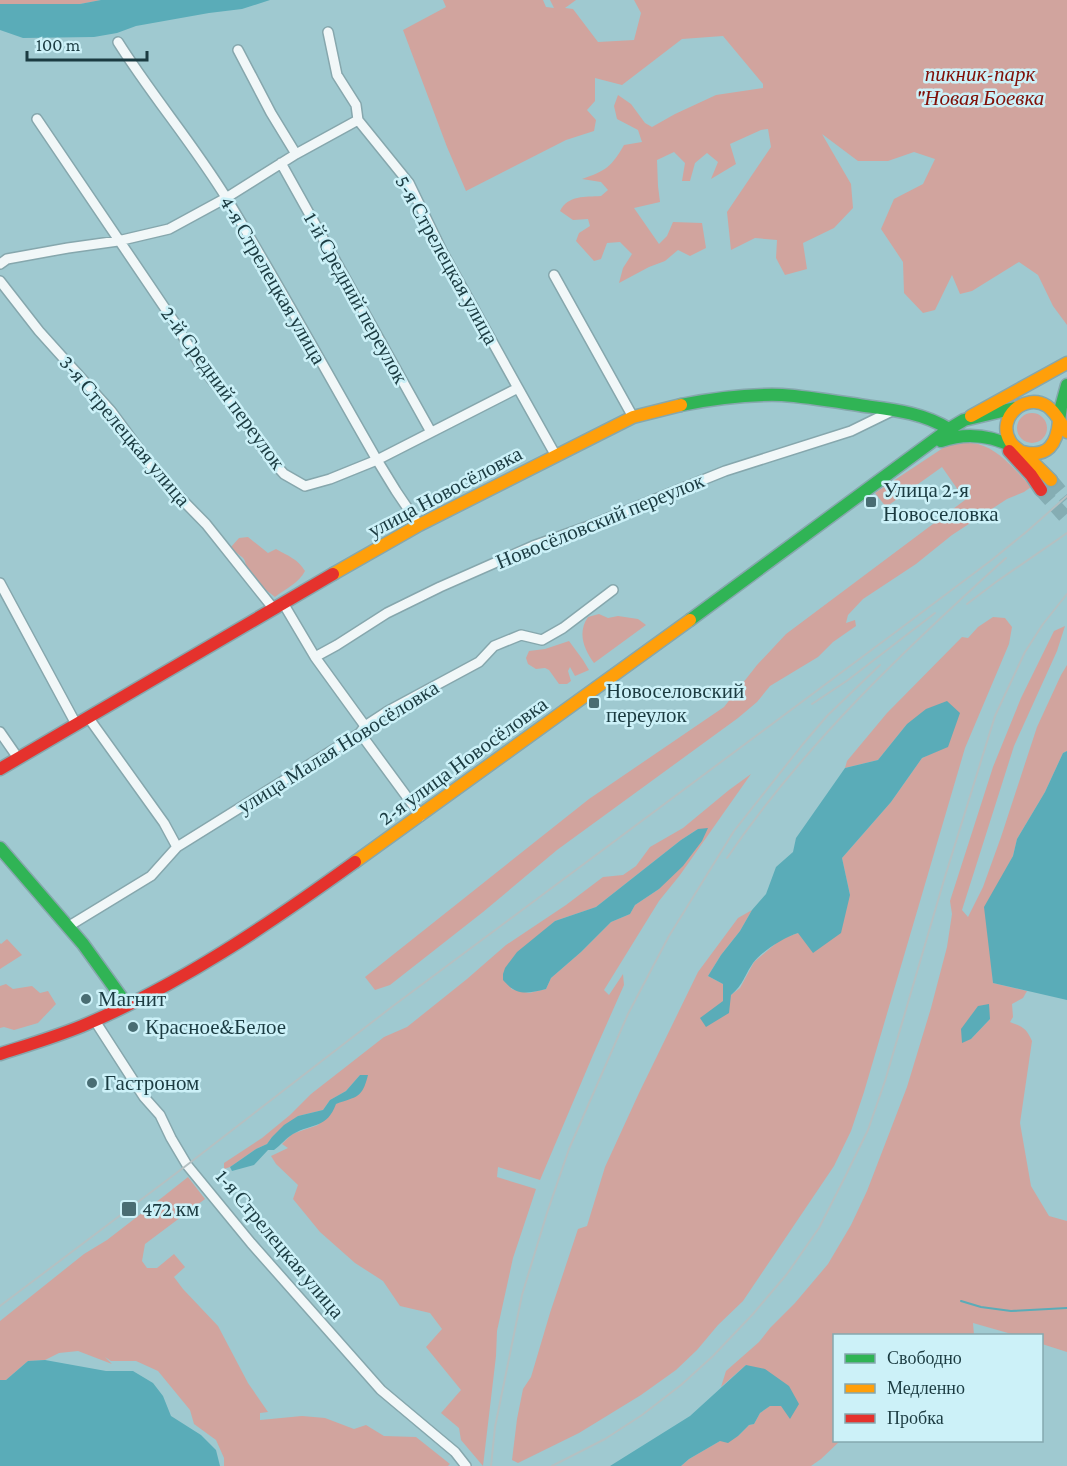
<svg xmlns="http://www.w3.org/2000/svg" width="1067" height="1466" font-family="'Crimson Pro',serif">
<rect width="100%" height="100%" fill="#9fc9d0"/>
<path fill="#d1a49e" fill-rule="evenodd" d="M0,0h101l-21,4h-80z
M443,0h100l3,7 8,1 -4,-8h26l-11,8 8,1 25,33 36,-2 7,-27 -7,-13h433v325l-14,-19 -15,-31 -19,-13 -47,29 -12,3 -8,-19 -17,35 -12,3 -19,-20 -1,-31 -22,-33 13,-30 29,-15 12,-25 -21,-7 -26,9h-30l-36,-27 29,50 2,24 -19,20 -31,15 4,26 -22,6 -9,-17 1,-18 -22,-2 -24,12 -4,-38 44,-65 -3,-18 -7,1 -31,14 6,20 -25,15 7,-17 -11,-9 -12,10 -5,18h-8l3,-18 -11,-11 -17,8 1,26 2,16 -26,6 25,36 8,-8 6,-14 29,1 4,25 -16,8 -12,-6 -13,11 -16,6 -30,16 4,-15 9,-14 -12,-12 -13,1 -6,16 -7,2 -18,-20 3,-8 11,-7 -2,-7 -15,1 -13,-9c8,-16 25,-14 41,-15l7,-6 -7,-8 -19,-3c24,-8 30,-13 42,-34l18,-3 -4,-12 -21,-11 -3,-13 4,-11 13,9 14,19 7,4 23,-13 41,-19 47,-7v-4l-40,-48 -41,3 -60,46 -27,-7v23l-8,9 9,10 -2,11 -28,9 -100,51 -19,-44 -44,-117 43,-23z
M1017 428a15 15 0 1 1 30 0a15 15 0 1 1-30 0Z
M964,442c4,1 10,1 14,2 22,6 38,27 53,43l-7,5 -17,7 -55,36 -36,29 -53,35 -15,16 -2,8 9,-3 1,6 -23,16 -15,15 -48,29 -13,16 -19,16 -181,132 -74,62 -93,73 -15,5 -10,-13 224,-178 135,-92 33,-42 29,-31 179,-134 -23,-33 -56,40 -11,-14 71,-47z
M248,537l20,16 8,-4c12,7 22,10 29,22 -6,12 -20,18 -30,26 -10,-8 -21,-15 -27,-27 -3,-5 -2,-10 -6,-13 -5,-4 -7,-5 -11,-10l8,-9z
M599,614l9,4 10,-2 20,3 8,6 -52,38c-10,-14 -17,-30 -6,-46z
M993,617l12,1 7,9 -3,17 -44,104 -101,344 -13,39 -17,35 -91,135 -25,24 -21,25 -21,20 -35,25 -62,38 -61,30 -6,-3 5,-41 6,-30 8,-12 19,-64 28,-84 9,-3 18,-59 34,-74 59,-121 40,-54 14,-8 -12,21 -19,24 -13,21 15,8v17l-22,17 39,-30 14,-26 27,-23 17,-6 52,-38 -8,-37 49,-56 31,-44 26,-12 -41,-22 -29,36 -33,8 2,-7 40,-48 75,-76 6,1 10,-11z
M1065,626l-8,25 -43,95 -52,164 6,7 15,-30 18,-50 36,-110 24,-52 6,-10v86l-4,2 -18,39 -28,47 -4,17 -8,15 -15,80 3,32 34,8 -4,7 -11,6 1,13 -3,5c13,5 16,6 22,19l-12,82 11,63 18,30 18,5v131l-25,-8v-8l-27,-1 -42,-12 1,12 -140,1v104l6,1 -19,18 -10,7h-130l8,-7 31,-18 18,-5 11,-11 5,-1 6,-11 10,-7h11l18,-2 -53,-39 -25,22 5,-16 33,-29 11,-14 25,-25 33,-39 23,-39 16,-34 40,-104 24,-79 16,-61 5,-33 -2,-13 43,-134 28,-69 33,-67zM978,1007l12,12 -19,20v-23z
M569,641l14,19 6,10 -14,6 -5,-9 -2,4 3,10 -4,3h-8l-10,-14 -4,-2 -9,1 -8,-5 -2,-6 3,-7 16,-2z
M751,774l-71,101 -21,26 -55,89 5,5 14,-21 1,11 -31,70 -53,125 -42,-13 -1,10 39,12 -23,69 -16,73 -1,25 -13,110 -22,-26 -2,-12 -18,-15 20,-23 -35,-43 16,-18 -12,-16 -30,-7 -17,-25 -28,-18 -35,-31 -27,-33 5,-14 -22,-21 -5,-8 17,-8 -6,-4 10,-10 26,-9 17,-21 25,-10v-19l-14,16 -16,9 -7,10 -25,6 -26,21 -5,7 -11,5 -26,18 -6,2v-6l38,-25 28,-23 21,-21 73,-57 23,-10 60,-48 39,-34 60,-40 37,-28 20,-2 13,-9 14,-19 33,-19 46,-38zM698,829l-39,60 -24,16 -5,9 -19,8 -30,30 -30,26 -5,11 -17,4 -18,-4 28,-54 16,-14 41,-14 85,-67z
M7,939l15,16 -22,14v-26l1,1z
M6,984l7,5 19,-3 8,7 8,-2 8,13 -18,19 -24,7 -10,-3 -4,1v-42z
M188,1177l17,22 -60,45 -3,17 5,7h10l17,-14 11,13 -11,10 9,12 35,37 30,57 20,29 -8,1v7l42,-4 23,2 29,11 12,-4 18,11 32,1 34,27 -2,2h-224v-8l-8,-18 -22,-16 -4,-14 -32,-39 -22,-10h-25l-6,-4 7,7 -34,-13 -19,2 -14,7 -17,1 -22,19h-6v-59l84,-67 23,-14 57,-44z"/>
<path fill="#5aacb8" d="M101,0h169l-28,9 -33,4 -73,13 -19,7 -23,4 -71,1 -23,-8v-26h80z
M947,701l13,12 -12,34 -26,11 -31,44 -49,56 8,37 -9,38 -28,20 -15,-20c-15,5 -36,18 -45,30 -9,13 -9,21 -22,32l-2,18 -23,14 -6,-9 23,-17v-17l-15,-8 13,-21 19,-24 12,-21 14,-16 10,-27 17,-15 3,-14 49,-70 33,-8 29,-36 19,-15z
M1067,751v249l-74,-17 -9,-76 29,-51 4,-17 28,-47 18,-39z
M708,828l-6,13 -19,25 -24,23 -24,16 -5,9 -19,8 -30,30 -30,26 -5,11c-20,5 -29,7 -43,-9v-6l2,-6 12,-16 38,-31 41,-14 85,-67 17,-11z
M989,1004l1,15 -19,20 -9,4 -1,-14 17,-23z
M360,1075h8c-6,24 -11,21 -32,29 -9,25 -24,19 -43,30 -7,4 -12,11 -19,16h-6l-14,15 -22,6 -2,-4 3,-2 23,-16 11,-5 5,-7 12,-12 14,-9 25,-6 7,-10 16,-9z
M45,1360l61,11h27l20,12 10,13 8,20 30,19 15,15 4,16h-220v-86h6l22,-19z
M746,1365l19,4 24,17 10,18 -9,15 -9,-13h-11l-10,7 -6,11 -5,1 -11,11 -10,7 -8,-2 -31,18 -8,7h-71l80,-50z"/>
<g fill="none" stroke-linecap="round" stroke-linejoin="round">
<path stroke="#5aacb8" stroke-width="2" d="M961,1301l20,6 30,4 56,-3"/>
<path stroke="#85adb3" stroke-width="14" stroke-dasharray="14 7" stroke-linecap="butt" d="M1051,480l16,19
M1041,490l26,29"/>
<g stroke="#86a7ad" stroke-width="12">
<path id="street" d="M328,32l9,43 19,30 2,15 51,63 34,70 75,135 38,68
M118,42c34,54 76,103 109,157 52,86 100,174 150,261l19,31 23,34
M238,50l33,63 25,41
M37,119l138,204 25,42 42,52 25,38 17,19 21,12 25,-7 47,-19 141,-72
M281,163l150,269
M0,264l7,-5 61,-11 50,-7 51,-12 57,-31 70,-44 62,-34
M554,275l79,142
M0,281l39,50 72,80 47,64 48,49 67,84
M0,583l76,141
M283,603l32,54 50,69
M315,657l22,-12 50,-32 53,-26 93,-41 53,-19 139,-56 126,-40 43,-21
M88,717l76,106 13,24
M0,732l18,26
M360,733l61,83
M69,926l82,-50 26,-29 183,-114 5,-7 23,-15 91,-49 15,-16 27,-11 21,5 21,-12 50,-38
M95,1021l49,76 16,18 11,23 16,27 64,78 130,147 74,62 11,14"/>
</g>
<g stroke="#86a7ad" stroke-width="15">
<path id="fast" d="M681,405c34,-7 68,-11 101,-10 28,2 56,7 83,11 30,4 58,7 84,23
M1059,421l2,-14 6,-22
M941,441c26,-9 49,-6 73,6
M690,620l259,-191 15,-9 51,-12
M0,848l83,96 44,61"/>
</g>
<g stroke="#86a7ad" stroke-width="15">
<path id="slow" d="M971,416l96,-53
M1023,452c25,6 34,-8 36,-31
M1051,480c-9,-9 -18,-18 -27,-26 -4,-4 -11,-7 -14,-13 -14,-23 15,-49 37,-35 9,6 14,18 20,26
M333,574l86,-49 214,-108 48,-12
M355,862l335,-242"/>
</g>
<g stroke="#86a7ad" stroke-width="15">
<path id="jam" d="M1009,451l22,24 10,15
M0,769l333,-195
M0,1054c28,-9 55,-17 82,-28 98,-41 187,-102 273,-164"/>
</g>
<use href="#street" stroke="#f1f7f8" stroke-width="9"/>
<use href="#fast" stroke="#30b455" stroke-width="12"/>
<use href="#slow" stroke="#ff9f0a" stroke-width="12"/>
<use href="#jam" stroke="#e5322d" stroke-width="12"/>
<path stroke="#b4c0c2" stroke-width="2" d="M1024,534l43,-38
M967,604l29,-22 71,-49
M812,704l36,-24 87,-67
M727,858c78,-114 177,-208 279,-300
M0,1306l187,-141 206,-159 504,-375 96,-72 38,-31
M491,1466l4,-39 27,-132 25,-82 22,-64 59,-135 41,-78 65,-105 69,-87 24,-28 53,-51
M552,1466l53,-27 37,-24 39,-30 32,-29 40,-42 34,-40 32,-46 26,-51 23,-47 17,-49 59,-201 51,-164 30,-64 18,-28 24,-30"/>
</g>
<g fill="#496d73" stroke="#ccf1f8" stroke-width="2">
<rect x="865" y="496" width="12" height="12" rx="3"/>
<rect x="588" y="697" width="12" height="12" rx="3"/>
<circle cx="86" cy="999" r="6"/>
<circle cx="133" cy="1027" r="6"/>
<circle cx="92" cy="1083" r="6"/>
<rect x="121" y="1201" width="16" height="16" rx="3"/>
</g>
<g text-anchor="middle" dominant-baseline="central" stroke-width="5" stroke-linejoin="round" paint-order="stroke">
<g font-size="21" font-style="italic" fill="#801008" stroke="#ccf1f8">
<text x="980" y="74">пикник-парк<tspan x="980" dy="24">"Новая Боевка</tspan></text>
</g>
<g font-size="21" fill="#1b3b41" stroke="#ccf1f8">
<text transform="translate(447 260) rotate(61)">5-я Стрелецкая улица</text>
<text transform="translate(273 280) rotate(60)">4-я Стрелецкая улица</text>
<text transform="translate(356 298) rotate(61)">1-й Средний переулок</text>
<text transform="translate(223 388) rotate(54)">2-й Средний переулок</text>
<text transform="translate(125 431) rotate(50)">3-я Стрелецкая улица</text>
<text transform="translate(445 492) rotate(-28)">улица Новосёловка</text>
<text transform="translate(600 521) rotate(-22)">Новосёловский переулок</text>
<text transform="translate(338 747) rotate(-32)">улица Малая Новосёловка</text>
<text transform="translate(463 761) rotate(-36)">2-я улица Новосёловка</text>
<text transform="translate(280 1244) rotate(50)">1-я Стрелецкая улица</text>
</g>
<g font-size="21" fill="#1b3b41" stroke="#ccf1f8" text-anchor="start">
<text x="883" y="490">Улица 2-я<tspan x="883" dy="24">Новоселовка</tspan></text>
<text x="606" y="691">Новоселовский<tspan x="606" dy="24">переулок</tspan></text>
<text x="98" y="999">Магнит</text>
<text x="145" y="1027">Красное&amp;Белое</text>
<text x="104" y="1083">Гастроном</text>
<text x="142" y="1209">472 км</text>
</g>
</g>
<rect x="833" y="1334" width="210" height="108" fill="#ccf1f8" stroke="#85a8af" stroke-width="1.5"/>
<rect x="845" y="1354" width="30" height="9" fill="#30b455" stroke="#85a8af" stroke-width="1.5"/>
<text x="887" y="1364" font-size="18" fill="#1b3b41">Свободно</text>
<rect x="845" y="1384" width="30" height="9" fill="#ff9f0a" stroke="#85a8af" stroke-width="1.5"/>
<text x="887" y="1394" font-size="18" fill="#1b3b41">Медленно</text>
<rect x="845" y="1414" width="30" height="9" fill="#e5322d" stroke="#85a8af" stroke-width="1.5"/>
<text x="887" y="1424" font-size="18" fill="#1b3b41">Пробка</text>
<path d="M27 51v9h120v-9" fill="none" stroke="#1b3b41" stroke-width="3"/>
<text x="36" y="51" font-size="18" fill="#1b3b41" stroke="#ccf1f8" stroke-width="4.5" paint-order="stroke">100 m</text>
</svg>
